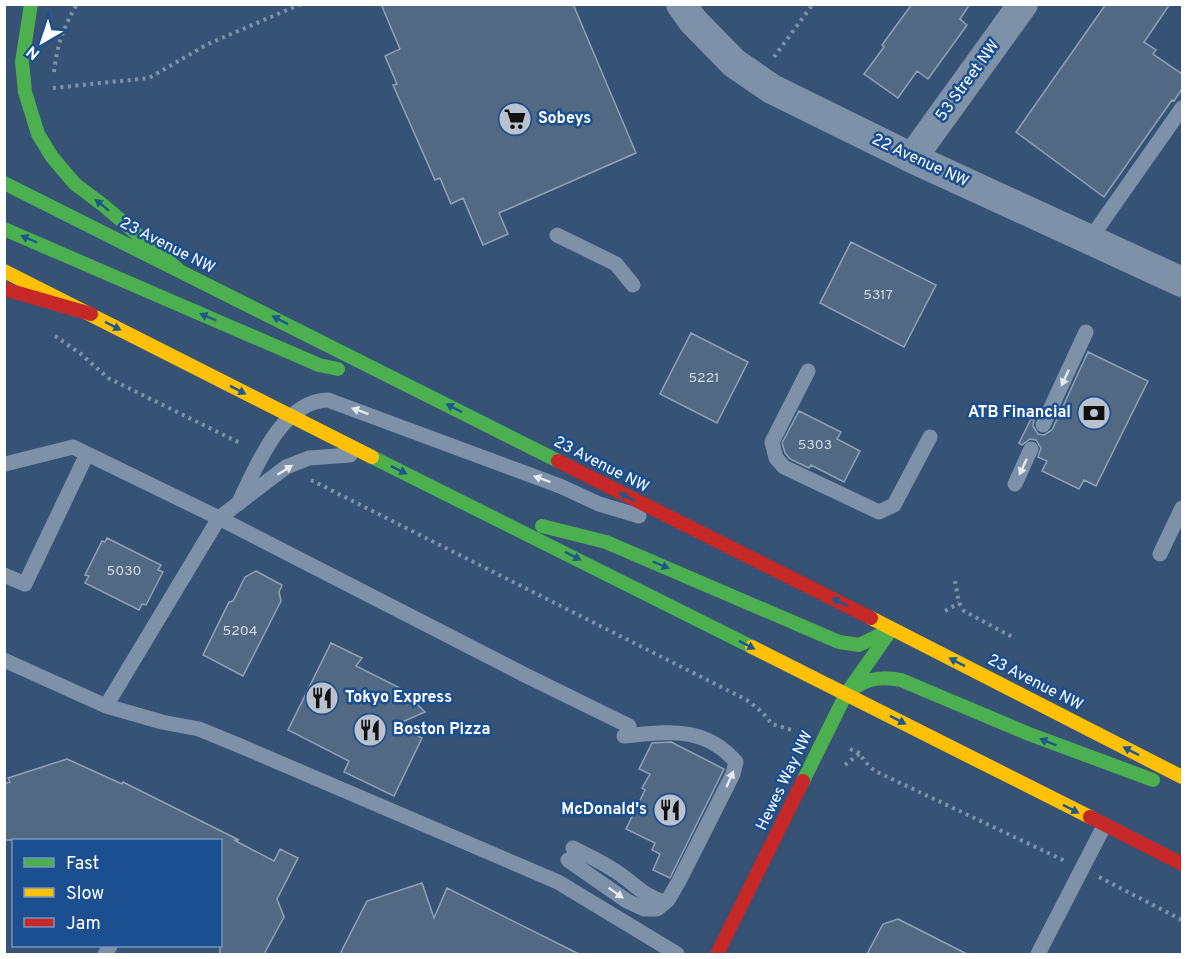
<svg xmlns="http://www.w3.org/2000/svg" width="1187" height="959" font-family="Overpass,sans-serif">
<rect width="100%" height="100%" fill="#365274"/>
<path fill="#526984" stroke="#92a2b6" stroke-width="1.5" d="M381,4h192l63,149 -137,60 9,21 -25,11 -20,-47 -12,6 -11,-26 -5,2 -42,-95 4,-1 -12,-28 15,-7z
M912,4h58l-10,15 7,6 -39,54 -11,-8 -19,27 -34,-24 20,-27 -2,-2z
M1106,4h64l-26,38 12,8 -3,4 29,20v15l-8,12 -2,-1 -68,97 -88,-65z
M851,242l85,43 -32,62 -84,-44z
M691,333l57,29 -31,61 -57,-29z
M1088,352l60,29 -52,105 -12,-6 -5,9 -37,-18 5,-10 -9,-4 3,-9 -5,-8 -6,-1 -8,6 -3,-2 12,-24 3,1 -1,6 5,8 6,1 8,-5z
M799,411l42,21 -4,7 23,12 -16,31 -33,-17 -2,3 -19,-9 -5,-6 -3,-10z
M107,538l54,27 -3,5 5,2 -17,33 -4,-1 -3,6 -54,-27 4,-7 -4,-1 17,-34 3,1z
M256,571l26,14 -3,7 2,9 -38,75 -40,-21 26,-53 4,-1 12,-24z
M331,643l31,15 -6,8 46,23 23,23 -30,13 27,13 -28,58 -50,-24 5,-11 -61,-31z
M671,742l53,27 -54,109 -17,-8 7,-16 -8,-4 3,-7 -29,-14 19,-39 -3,-2 8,-14 -11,-5 13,-26z
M67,759l55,25 1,-2 116,58h-5l40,21 6,-12 18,9 -21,41 7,18 -20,37h-44v-114h-216v-56l6,-2 -2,-4z
M422,883l12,35 13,-30 132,66h-239l27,-53z
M898,919l69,35h-100l16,-30z"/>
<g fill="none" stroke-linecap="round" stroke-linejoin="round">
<path stroke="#7d92a8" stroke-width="4" stroke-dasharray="3 4.5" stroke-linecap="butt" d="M774,57l39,-53
M54,72c3,-27 9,-44 23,-68
M53,88l96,-10 59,-34 93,-40
M55,336l26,18 27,24 132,65
M311,480l436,220 15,12 10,12 23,7
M955,581l4,22 5,8 50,27
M945,611l14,-8
M850,749l10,4 4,8 11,10 190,90
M845,765l15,-12
M1099,877l83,43"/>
<path stroke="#7d92a8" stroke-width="15" d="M557,235l59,29 17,21
M1090,239l92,-131
M808,371l-36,71 4,16 8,9 95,45 15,-7 36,-68
M1043,425l43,-93
M5,464l68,-17 146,71 306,157 104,51
M1015,484l16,-35
M238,504c18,-36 43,-103 90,-104l232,86 39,18 40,12
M1160,554l22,-46
M4,575l21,9 62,-130
M4,660l102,46 56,16 37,7 39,16 320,137 119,72
M106,706l113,-188 67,-51 23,-9 41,-3
M573,848c13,7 27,13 39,21 21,12 29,27 53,33
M568,860l59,41 17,8h13l11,-9 11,-19 54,-107 3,-12c-32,-37 -68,-30 -112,-26
M105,954l5,-8
M1038,954l66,-128"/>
<path stroke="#7d92a8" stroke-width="30" d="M681,4l12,17 41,42 38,26 140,69 270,124
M912,158l111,-154"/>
<path stroke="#4caf50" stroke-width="14" d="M31,4l-9,58 3,30 13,42 14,23 23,27 28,21 76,65
M4,183l554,278
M4,229l315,136 19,4
M372,457l380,190
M542,526l64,16 233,100 20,3 33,-16
M846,694c18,-14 32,-19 55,-14l128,54 124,46
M803,781l43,-87 45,-64"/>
<path stroke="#ffc107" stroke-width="14" d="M4,271l368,186
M871,618l311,159
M752,647l338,170"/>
<path stroke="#c62828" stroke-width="14" d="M4,289l87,25
M558,461l313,157
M1090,817l92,47
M717,954l86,-173"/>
</g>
<defs><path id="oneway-solid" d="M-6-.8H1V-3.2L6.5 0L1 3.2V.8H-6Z" transform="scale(1.5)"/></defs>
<g fill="#205989">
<use href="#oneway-solid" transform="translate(102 205) rotate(-141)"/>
<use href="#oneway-solid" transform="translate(29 239) rotate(-157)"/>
<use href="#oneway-solid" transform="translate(208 317) rotate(-157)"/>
<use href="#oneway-solid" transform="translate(280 320) rotate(-153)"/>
<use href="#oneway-solid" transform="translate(113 326) rotate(27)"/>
<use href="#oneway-solid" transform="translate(238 390) rotate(27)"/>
<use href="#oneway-solid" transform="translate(454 408) rotate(-153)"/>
<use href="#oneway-solid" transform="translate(399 470) rotate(26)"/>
<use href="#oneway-solid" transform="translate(627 497) rotate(-153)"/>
<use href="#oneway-solid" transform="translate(573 556) rotate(27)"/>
<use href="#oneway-solid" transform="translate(661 565) rotate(23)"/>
<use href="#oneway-solid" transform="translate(840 602) rotate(-154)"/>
<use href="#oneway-solid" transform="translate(747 645) rotate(27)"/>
<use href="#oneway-solid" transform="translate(957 662) rotate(-153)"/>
<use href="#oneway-solid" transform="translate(898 720) rotate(27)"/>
<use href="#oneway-solid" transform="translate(1048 742) rotate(-158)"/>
<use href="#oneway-solid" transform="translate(1131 751) rotate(-153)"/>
<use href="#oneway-solid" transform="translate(1071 809) rotate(27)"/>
</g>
<g fill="#e5e9ee">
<use href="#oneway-solid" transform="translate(1065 378) rotate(115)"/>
<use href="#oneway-solid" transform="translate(360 411) rotate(-160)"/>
<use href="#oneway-solid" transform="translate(1023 467) rotate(115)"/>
<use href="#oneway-solid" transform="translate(285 470) rotate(-32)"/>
<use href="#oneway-solid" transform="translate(542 479) rotate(-160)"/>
<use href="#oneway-solid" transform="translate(730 779) rotate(-66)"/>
<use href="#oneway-solid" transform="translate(616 893) rotate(35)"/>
</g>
<defs>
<g id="supermarket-disc" transform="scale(1.725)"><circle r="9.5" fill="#b9c2ce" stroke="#1b4f8f"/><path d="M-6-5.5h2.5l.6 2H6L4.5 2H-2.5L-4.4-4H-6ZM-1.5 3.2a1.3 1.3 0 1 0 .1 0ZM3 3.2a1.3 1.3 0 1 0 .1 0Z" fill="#111"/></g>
<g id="bank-disc" transform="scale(1.725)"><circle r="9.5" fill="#b9c2ce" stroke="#1b4f8f"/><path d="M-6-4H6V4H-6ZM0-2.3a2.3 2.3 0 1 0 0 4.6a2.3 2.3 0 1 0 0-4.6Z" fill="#111"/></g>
<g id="restaurant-disc" transform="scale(1.725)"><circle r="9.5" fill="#b9c2ce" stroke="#1b4f8f"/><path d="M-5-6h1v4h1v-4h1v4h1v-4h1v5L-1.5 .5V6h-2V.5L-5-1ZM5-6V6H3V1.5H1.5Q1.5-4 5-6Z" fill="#111"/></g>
</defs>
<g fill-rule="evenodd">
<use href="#supermarket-disc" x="515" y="119"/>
<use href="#bank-disc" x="1094" y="413"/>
<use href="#restaurant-disc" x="322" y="698"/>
<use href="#restaurant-disc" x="370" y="730"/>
<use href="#restaurant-disc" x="670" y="810"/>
</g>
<g text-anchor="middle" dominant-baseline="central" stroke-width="5" stroke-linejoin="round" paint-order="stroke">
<g font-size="14" fill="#d4dae0">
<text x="878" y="295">5317</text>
<text x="704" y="378">5221</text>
<text x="815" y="445">5303</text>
<text x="124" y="571">5030</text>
<text x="240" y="631">5204</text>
</g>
<g font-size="16" fill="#fff" stroke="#1b4f8f">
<text transform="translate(968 81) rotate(-54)">53 Street NW</text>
<text transform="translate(920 161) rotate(25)">22 Avenue NW</text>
<text transform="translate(167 246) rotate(27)">23 Avenue NW</text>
<text transform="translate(601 465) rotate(27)">23 Avenue NW</text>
<text transform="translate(1035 683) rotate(27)">23 Avenue NW</text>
<text transform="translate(785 781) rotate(-64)">Hewes Way NW</text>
</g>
<g font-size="16" font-weight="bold" fill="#fff" stroke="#1b4f8f" text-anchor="start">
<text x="538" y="119">Sobeys</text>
<text x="1071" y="413" text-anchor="end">ATB Financial</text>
<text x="345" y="698">Tokyo Express</text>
<text x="393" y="730">Boston Pizza</text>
<text x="647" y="810" text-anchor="end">McDonald's</text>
</g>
</g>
<rect width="1187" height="959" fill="none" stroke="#ffffff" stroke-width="12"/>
<rect x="12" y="839" width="210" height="108" fill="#1b4f8f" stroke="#7695bc" stroke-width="1.5"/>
<rect x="24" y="858" width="30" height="9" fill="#4caf50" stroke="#7695bc" stroke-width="1.5"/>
<text x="66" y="869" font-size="18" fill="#ffffff">Fast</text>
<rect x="24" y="888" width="30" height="9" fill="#ffc107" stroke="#7695bc" stroke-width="1.5"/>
<text x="66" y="899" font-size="18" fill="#ffffff">Slow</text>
<rect x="24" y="918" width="30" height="9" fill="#c62828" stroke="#7695bc" stroke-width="1.5"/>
<text x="66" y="929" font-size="18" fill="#ffffff">Jam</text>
<g transform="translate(42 42) rotate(219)" stroke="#1b4f8f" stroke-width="4.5" paint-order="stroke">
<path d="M0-4.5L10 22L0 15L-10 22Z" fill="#ffffff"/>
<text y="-9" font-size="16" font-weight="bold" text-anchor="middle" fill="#ffffff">N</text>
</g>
</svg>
